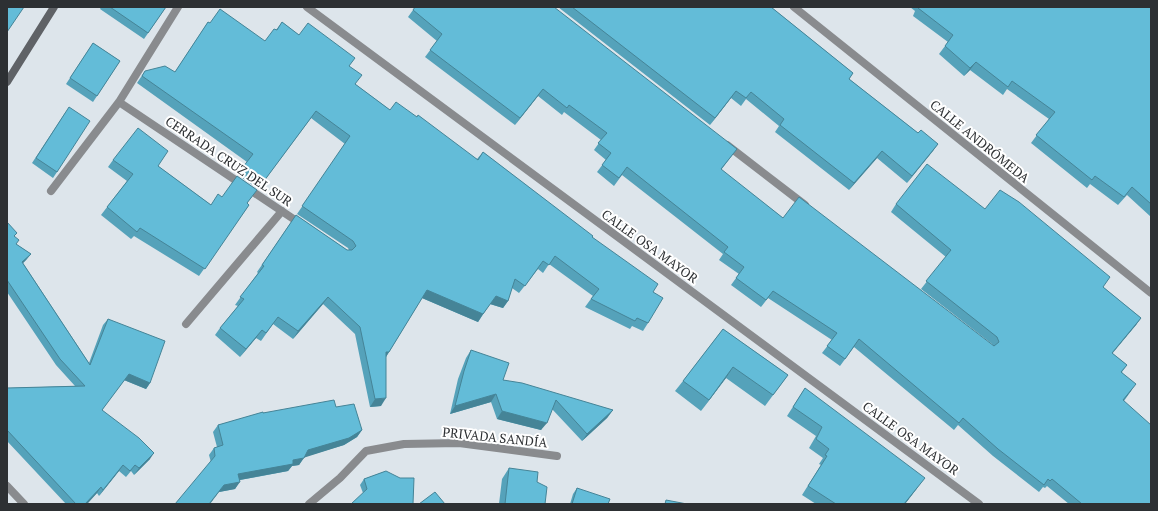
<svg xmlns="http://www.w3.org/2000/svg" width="1158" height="511" font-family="'PT Serif',serif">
<rect width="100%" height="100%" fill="#dde5eb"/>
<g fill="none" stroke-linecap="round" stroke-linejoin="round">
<path stroke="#898b8e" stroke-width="8" d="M307,7l672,497
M794,7l357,286
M119,102l182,122
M727,145l78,60
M51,191l68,-89 59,-95
M186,324l96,-113
M7,486l17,18
M309,504l31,-26 26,-27 38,-7 55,-1 98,13"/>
<path stroke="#5f6266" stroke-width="8" d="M7,82l47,-75"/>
</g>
<path fill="#55a2ba" d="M101,7h65l-22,32 -44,-30z
M558,7h213l82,66 -4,6 69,54 20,11 -31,39 -30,-25 -28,32 -74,-58 4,-6 -33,-27 -5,7 -10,-8 -21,27z
M910,7h241v210l-24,-22 -9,10 -28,-21 -3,4 -56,-45 18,-24 -42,-30 -4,6 -33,-25 -6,6 -25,-22 9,-12 -35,-26 2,-5z
M413,10l324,139 -16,21 62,48 210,128 -1,-2 -71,-55 25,-32 -55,-45 5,-8 89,5 118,78 38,31 -5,7 -24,28 15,12 -5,7 9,19 -7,10 27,103h-82l-22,-18 -2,2 -2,-1 -4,5 -46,-36 -35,-31 -4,5 -100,-83 -14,19 -18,-13 10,-13 -64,-42 -7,9 -30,-22 8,-11 -20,-14 4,-6 -101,-79 -8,11 -17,-14 9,-12 -12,-10 7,-10 -37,-28 -2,3 -24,-19 -23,29 -90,-68 12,-16 -29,-24z
M208,22l2,1 55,18 11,-11 6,-8 17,13 50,31 6,18 35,26 87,49 6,-7 109,85 61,55 -5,31 -5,8 -11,-5 -2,3 -45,-22 8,-11 -44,-32 -6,9 -5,-4 -19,24 -7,-5 -4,13 -5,7 -13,-4 -12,18 -56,-24 -36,59 -5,49 -11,1 -15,-73 -32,-30 -30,35 -20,-15 -12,17 -5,-3 -16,19 -25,-22 5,-7 18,-22 -3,-1 23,-32 -1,-1 39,-57 51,35h2l-1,-2 -51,-34 48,-70 -34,-26 -53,71 -20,-14 9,-13 -110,-79 8,-12 30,1z
M93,43l27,18 -27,41 -27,-18z
M65,113l-8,59 -4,6 -21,-15z
M113,160l45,6 53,39 11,-8h30l-5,6 2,2 -50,71 -65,-40 -3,3 -30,-24 26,-34 -19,-14z
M7,222l8,14 1,8 15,10 -5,6 -3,3 66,100 14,-38 5,-6 42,64 -4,6 -22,-9 -22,30 48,49 -16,16 -3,-4 -5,6 -7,-6 -20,25 -2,-3 -10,11h-21l-59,-63v-53l68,-2 -19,-21 -49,-73z
M723,329l65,46 -23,31 -39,-28 -25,33 -26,-20 8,-10z
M471,350l32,30 110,30 -6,8 -25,23 -30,-32 -11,21 -44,-11 -6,-17 -41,12 8,-35 8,-21z
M805,388l113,99 -13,17h-89l-14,-9 19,-30 -2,-1 4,-6 -14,-10 7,-12 -29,-20z
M336,407l26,23 -5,7 -13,8 -40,12 -5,8 -7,1 -4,5 -48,9 -5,9 -16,3 -10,-37 5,-7 3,-1 -4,-15 5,-7 45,-12z
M509,468l28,14 8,22h-46l3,-25z
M386,471l-23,22 -3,-8 4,-6z
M577,488l31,16h-38l3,-10z"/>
<path fill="#458497" d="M976,62l-6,8 -6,6 6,-8z
M543,89l-5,7 -23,29 5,-7z
M736,91l-5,7 -21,27 5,-7z
M938,144l-5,7 -26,32 5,-7z
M882,151l-5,7 -28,32 5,-7z
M31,254l-5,6 -8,8 4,-6z
M427,290l56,24 -5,8 -56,-24z
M496,296l12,5 -5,7 -13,-4z
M328,297l-5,7 -30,35 5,-8z
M1141,318l-5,7 -29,35 5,-7z
M262,330l-6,8 -16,19 6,-8z
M386,352h3l-5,8z
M733,367l-7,11 -25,33z
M129,374l21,9 -4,6 -22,-9z
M1136,384l-5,7 -13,16 5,-7z
M496,394l-5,8 -41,12 5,-8z
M386,398l-5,8 -11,1 5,-8z
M613,410l-6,8 -25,23 5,-7z
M502,411l45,12 -6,7 -44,-11z
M362,430l-5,7 -13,8 -41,13 5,-8z
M154,453l-4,6 -16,16 5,-7z
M304,458l-5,7 -7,1 -4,5 -54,10 4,-7 55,-14z
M123,465l-4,6 -20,25 4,-6z
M925,478l-7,9 -13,17h-1z
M240,482l-5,7 -16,3 -9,12h-1l15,-19z
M101,487l-4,6 -10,11h-2z"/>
<path fill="#63bcd8" stroke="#458497" d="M7,7h17l-17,25z
M110,7h56l-18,26z
M415,7h139l183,142 -16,20 62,49 16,-21 195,149 5,-4 -2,-5 -71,-56 25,-31 -55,-46 31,-40 58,45 15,-19 19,12 91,75 -7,10 38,31 -29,35 15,12 -6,7 15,12 -13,16 28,25v79h-69l-30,-25 -2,2 -2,-2 -4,6 -46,-36 -35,-31 -4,5 -100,-84 -14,20 -18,-13 10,-13 -64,-42 -7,9 -30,-22 8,-11 -20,-15 4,-5 -101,-80 -8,11 -17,-13 9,-12 -13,-10 9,-10 -38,-28 -2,3 -24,-19 -23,29 -90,-68 12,-16 -29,-24z
M572,7h199l82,66 -4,6 69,54 3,-3 17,14 -26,32 -30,-25 -28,32 -74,-58 4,-6 -33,-27 -5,6 -10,-7 -21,27z
M919,7h232v197l-19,-17 -8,10 -29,-21 -3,4 -56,-45 19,-23 -43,-31 -4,6 -32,-25 -6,6 -25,-22 8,-11 -35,-27z
M220,9l45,32 9,-12 3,1 5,-8 17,13 9,-12 47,35 -6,8 13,9 -7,9 35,26 6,-8 21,15 1,-2 60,45 5,-8 110,84 -1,1 66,47 -5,8 10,6 -15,25 -11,-5 -2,3 -44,-22 8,-10 -44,-33 -6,9 -6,-4 -18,25 -10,-7 -7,22 -12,-5 -13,18 -56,-24 -38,62h-3v46l-11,1 -15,-72 -32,-30 -30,34 -20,-14 -12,16 -4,-3 -16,19 -26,-21 24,-29 -4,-2 24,-31 -2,-1 34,-50 51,35h5l4,-4 -3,-5 -51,-35 48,-70 -34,-25 -52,70 -21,-14 10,-13 -111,-78 3,-5 20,-5 10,6 33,-50 2,1z
M93,43l27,18 -23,35 -27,-18z
M69,107l21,14 -33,51 -21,-14z
M138,128l30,23 -10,15 53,39 7,-11 4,3 15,-21 20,14 -10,13 2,2 -44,64 -65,-41 -3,4 -30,-25 26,-33 -20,-14z
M7,222l10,11 -3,3 5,4 -3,4 15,10 -9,8 68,103 18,-46 57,22 -15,42 -21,-9 -27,36 37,28 15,15 -15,15 -4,-3 -5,6 -7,-6 -20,25 -2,-3 -16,17h-9l-69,-74v-42l78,-2 -25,-27 -53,-79z
M723,329l65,46 -15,20 -40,-28 -24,33 -26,-19z
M471,350l38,13 -6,17 19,3 91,27 -26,24 -31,-34 -9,23 -45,-12 -6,-17 -41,12 9,-35z
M805,388l120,90 -21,26h-68l-28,-18 19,-30 -2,-1 4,-6 -13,-10 6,-12 -29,-20z
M334,400l2,7 18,-3 8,26 -13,8 -41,12 -4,8 -11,2v4l-55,10 2,8 -16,3 -15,19h-34l40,-48 -1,-8 9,-3 -5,-20 45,-13v1z
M509,468l29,4 -1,10 10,5 -2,17h-40z
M386,471l14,7h14l-1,26h-62l16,-15 -3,-10z
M577,488l33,11 -2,5h-36z
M435,492l10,12h-26z
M666,500l21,4h-22z"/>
<g text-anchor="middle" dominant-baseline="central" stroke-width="4" stroke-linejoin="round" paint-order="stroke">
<g font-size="13" fill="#2d3033" stroke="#fff">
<text transform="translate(980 141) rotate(39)">CALLE ANDRÓMEDA</text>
<text transform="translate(229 161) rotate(34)">CERRADA CRUZ DEL SUR</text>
<text transform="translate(650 246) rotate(36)">CALLE OSA MAYOR</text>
<text transform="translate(495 437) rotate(6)">PRIVADA SANDÍA</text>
<text transform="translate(911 438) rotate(36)">CALLE OSA MAYOR</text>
</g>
</g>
<rect width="1158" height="511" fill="none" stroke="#2d3033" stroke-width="16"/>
</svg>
